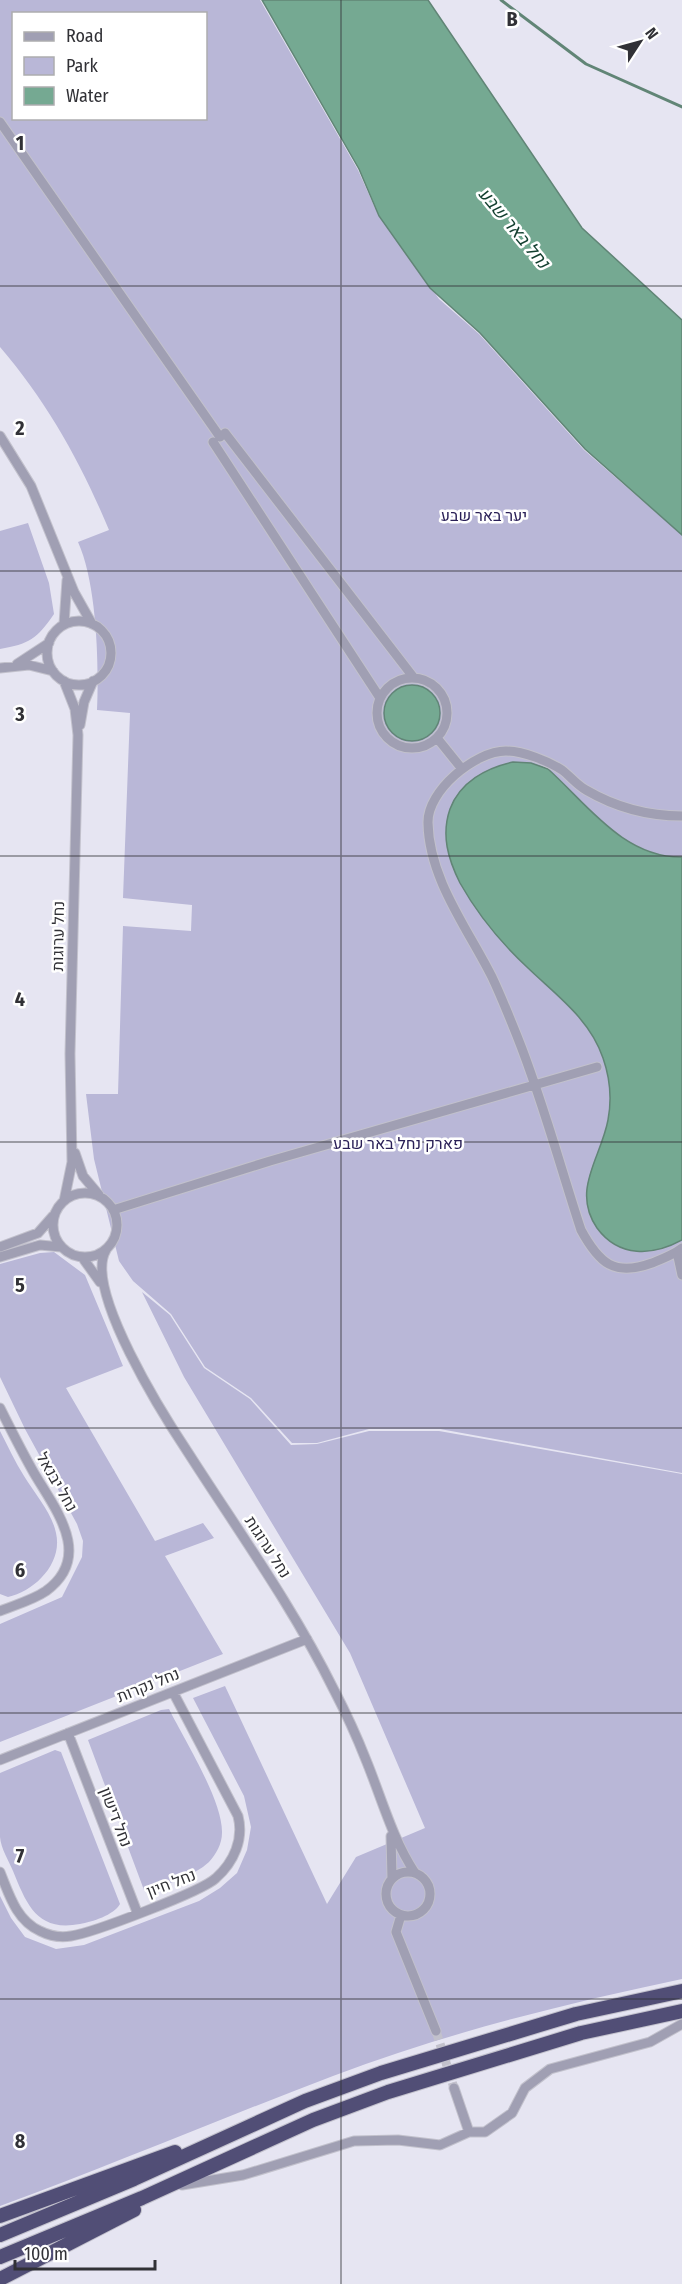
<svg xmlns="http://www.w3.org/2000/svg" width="682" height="2284" font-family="'Fira Sans Condensed',Heebo,sans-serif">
<rect width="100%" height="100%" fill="#e6e5f2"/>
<path fill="#b9b7d7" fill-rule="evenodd" d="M0,0h260l98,170 17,38 64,91 40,35 105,116 98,85v938l-242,-44h-71l-52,14h-25l-41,-45 -46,-31 -34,-53 -38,-33 -14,-20 -25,-102 -8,-65h32l5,-168 68,5 1,-26 -69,-7 7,-185 -33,-3c2,-46 0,-126 -19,-168l31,-12c-28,-67 -61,-127 -109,-183zM14,14h192v104h-192z
M28,523l21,60 5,31c-17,25 -25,30 -54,35v-118z
M54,1252l31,23 38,91 -57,22 89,153 48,-18 11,15 -49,18 58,98 -223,88v-118l62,-27 20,-40 1,-16 -6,-17 -52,-95 -25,-52v-113l40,-11z
M142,1292l28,23 34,53 46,31 41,46 26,-1 52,-13h70l243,43v505c-118,25 -236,54 -349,97 -111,42 -221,89 -333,130v-310l11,22 14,19 31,12 28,-4 115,-44 21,-13 17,-15 10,-23 4,-23 -7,-31 -51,-98 32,-12 102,218 29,-47 69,-29 -75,-175 -166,-276z
M0,1431c8,15 15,31 24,45 11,18 28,37 32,57 7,30 -21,58 -48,64l-8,-3z
M169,1709c15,30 54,92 53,124 0,11 -6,21 -13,29 -15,14 -40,21 -58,29l-7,-1 -56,-150 73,-30z
M55,1750l6,2 59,152c-6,11 -28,18 -40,20 -43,8 -53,-19 -67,-53 -4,-10 -12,-22 -13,-34 0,-20 0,-43 0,-64z"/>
<path fill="#75a992" stroke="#618576" stroke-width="1.5" d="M262,0h166l154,228 100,92v215l-97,-86 -105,-116 -50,-45 -51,-72 -20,-47z
M384 713a28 28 0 1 1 56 0a28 28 0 1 1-56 0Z
M513,762l18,1 17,6c39,35 76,89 134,88v383c-29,16 -63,18 -85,-12 -26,-38 4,-70 11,-108 4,-21 2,-42 -5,-62 -13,-39 -47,-63 -75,-90 -27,-25 -50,-53 -68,-85 -12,-24 -19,-48 -10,-74 10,-27 36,-41 63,-47z"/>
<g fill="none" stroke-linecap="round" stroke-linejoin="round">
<path stroke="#618576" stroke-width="3" d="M501,0l85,64 96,43"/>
<path stroke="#c2c1cc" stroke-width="9" stroke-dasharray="9 4.5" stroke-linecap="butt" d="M436,2031l18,57"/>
<g stroke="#c2c1cc" stroke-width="11">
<path id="minor" d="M0,122l220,315
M225,433l189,245
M0,436l31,50 43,106 18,32
M213,442l167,256
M47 653a32 32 0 1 1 64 0a32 32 0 1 1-64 0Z
M64,624l3,-44
M17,664l32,-21
M0,668l29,-3 24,6
M377 713a35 35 0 1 1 70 0a35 35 0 1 1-70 0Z
M80,725l4,-23 9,-21
M437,738l25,31
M682,816c-33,0 -67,-9 -96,-26 -9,-5 -16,-14 -24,-20 -14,-9 -39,-19 -56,-19 -31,0 -79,40 -78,72 1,56 40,106 64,154 9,19 17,39 25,59 25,62 43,130 64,194 18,33 33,47 71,33 10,-4 21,-8 30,-15
M75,1153l8,23 16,19
M53 1225a32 32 0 1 1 64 0a32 32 0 1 1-64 0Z
M64,1201l8,-39 -2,-108 8,-319 -3,-26 -11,-28
M113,1210l157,-49 327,-94
M0,1247l38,-14 15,-17
M106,1250c-23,39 59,168 83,204 50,78 104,153 145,236 12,23 23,47 32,70 16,39 26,78 49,113
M677,1252l5,23
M0,1257l40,-12 21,2
M82,1257l18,25
M0,1408c11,22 22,44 34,65 21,36 60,83 12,118 -13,9 -31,14 -46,20
M68,1733l69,179
M0,1760l307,-121
M391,1836l1,42
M386 1894a22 22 0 1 1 44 0a22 22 0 1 1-44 0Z
M0,1872c9,22 16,48 40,59 10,5 20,7 31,5 21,-3 132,-45 145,-58 18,-16 28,-39 22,-62l-65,-124
M401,1915l-5,17 40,99
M454,2088l15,44
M182,2185l61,-10 111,-34 44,-1 42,5 29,-13h16l27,-19 13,-25 25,-19 100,-27 32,-18"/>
</g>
<g stroke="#c2c1cc" stroke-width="16">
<path id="highway" d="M0,2216l175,-64
M0,2235l134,-56 171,-78 76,-28 195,-59 106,-23
M0,2257l142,-59 171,-78 75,-28 193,-59 101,-22
M0,2279l134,-69"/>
</g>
<use href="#minor" stroke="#a09fb3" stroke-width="9"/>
<use href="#highway" stroke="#514e76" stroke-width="14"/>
</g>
<path fill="none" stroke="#313136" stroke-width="1.5" stroke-opacity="0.55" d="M341,0v2284M0,286h682M0,571h682M0,856h682M0,1142h682M0,1428h682M0,1713h682M0,1999h682"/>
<g text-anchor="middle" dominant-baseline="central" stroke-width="5" stroke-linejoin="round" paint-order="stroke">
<g font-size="16" fill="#2a2057" stroke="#fff">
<text x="484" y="515">יער באר שבע</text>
<text x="398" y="1143">פארק נחל באר שבע</text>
</g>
<g font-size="16" fill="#313136" stroke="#fff">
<text transform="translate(58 936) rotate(-89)">נחל ערוגות</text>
<text transform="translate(57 1482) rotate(60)">נחל יבנאל</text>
<text transform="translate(268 1547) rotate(57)">נחל ערוגות</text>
<text transform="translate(148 1685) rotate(-22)">נחל נקרות</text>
<text transform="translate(116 1817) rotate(69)">נחל דישון</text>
<text transform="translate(171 1883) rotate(-21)">נחל חיון</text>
</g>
<g font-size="18" font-style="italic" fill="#113e2e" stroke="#fff">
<text transform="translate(514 228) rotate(50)">נחל באר שבע</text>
</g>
</g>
<g font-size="20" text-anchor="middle" font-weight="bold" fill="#313136" stroke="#fff" stroke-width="5" stroke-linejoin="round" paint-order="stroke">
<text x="512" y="26">B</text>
<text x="20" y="150">1</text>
<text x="20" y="435">2</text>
<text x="20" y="721">3</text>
<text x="20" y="1006">4</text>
<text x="20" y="1292">5</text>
<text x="20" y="1577">6</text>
<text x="20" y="1863">7</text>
<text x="20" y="2148">8</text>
</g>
<rect x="12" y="12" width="195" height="108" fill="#ffffff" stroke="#adadaf" stroke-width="1.5"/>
<rect x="24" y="32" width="30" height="9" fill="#a09fb3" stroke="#adadaf" stroke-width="1.5"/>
<text x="66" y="42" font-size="18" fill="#313136">Road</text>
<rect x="24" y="57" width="30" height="18" fill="#b9b7d7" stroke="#adadaf" stroke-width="1.5"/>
<text x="66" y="72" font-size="18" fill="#313136">Park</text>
<rect x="24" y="87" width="30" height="18" fill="#75a992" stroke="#adadaf" stroke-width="1.5"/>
<text x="66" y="102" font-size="18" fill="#313136">Water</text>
<g transform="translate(640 42) rotate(54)" stroke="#ffffff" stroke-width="4.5" paint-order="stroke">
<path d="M0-4.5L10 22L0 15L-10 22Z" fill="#313136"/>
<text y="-9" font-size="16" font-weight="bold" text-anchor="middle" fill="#313136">N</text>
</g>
<path d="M15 2260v9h140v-9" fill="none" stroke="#313136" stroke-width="3"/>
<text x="24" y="2260" font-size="18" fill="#313136" stroke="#ffffff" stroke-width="4.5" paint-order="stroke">100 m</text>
</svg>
